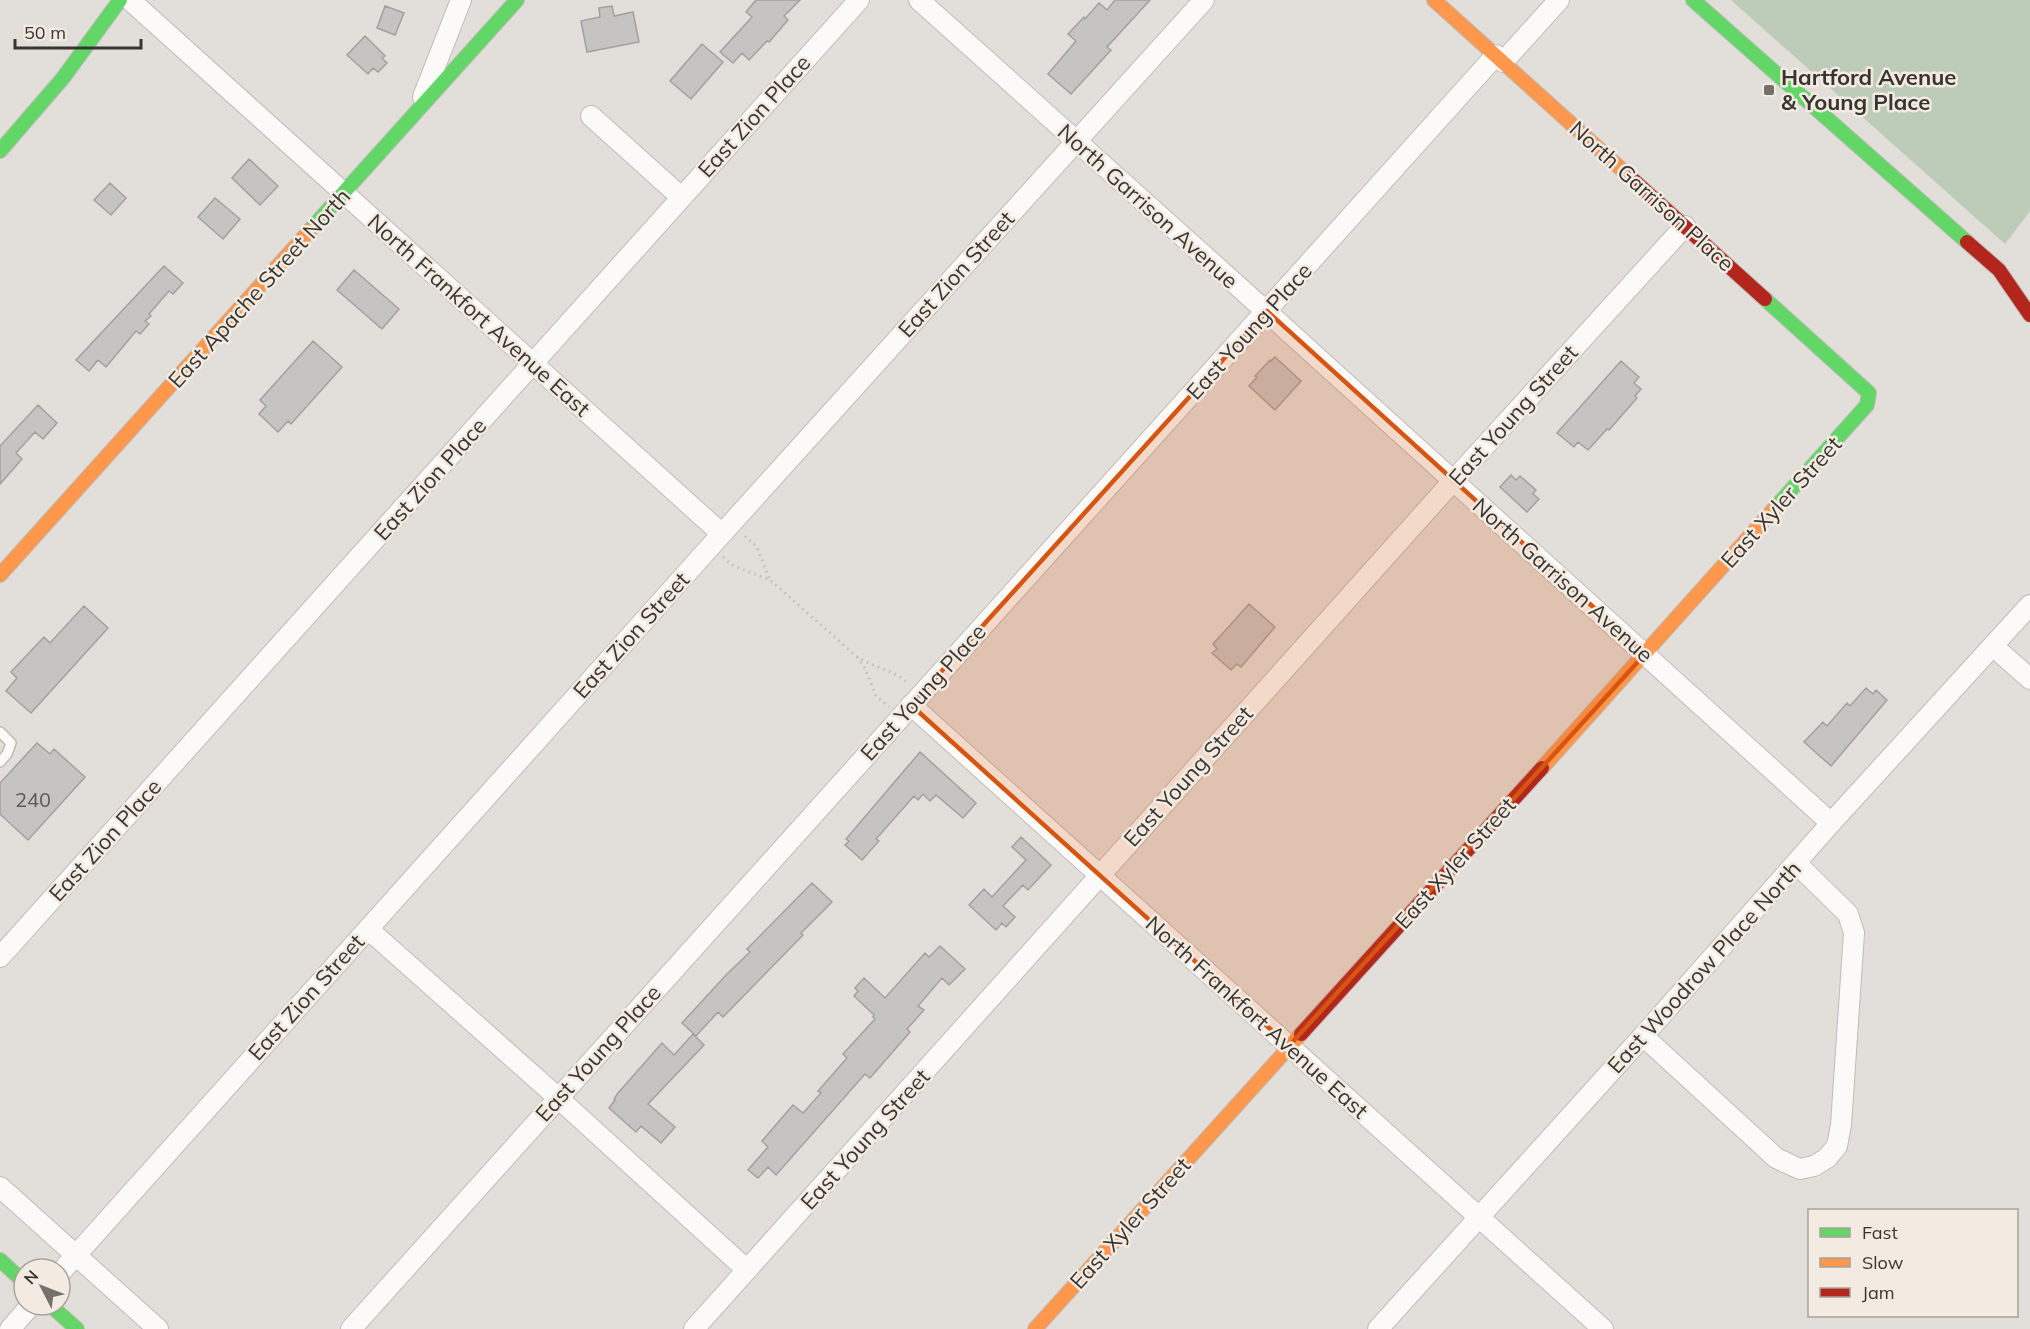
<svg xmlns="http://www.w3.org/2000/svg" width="2030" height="1329" font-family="Mulish,sans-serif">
<rect width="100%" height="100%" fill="#e2ded9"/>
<path fill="#bcccb9" d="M1731,0h299v211l-25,33z"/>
<path fill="#c6c3c3" stroke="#a3a0a0" stroke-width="1.5" d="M756,0h44l-16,16 4,4 -19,22 -2,-1 -18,19 -7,-7 -9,10 -13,-11 32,-35 -6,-5z
M1115,0h35l-43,47 4,3 -40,44 -23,-20 28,-33 -8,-7 16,-17 1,2 14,-16 8,7z
M385,6l19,7 -9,22 -18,-7z
M612,6l2,10 19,-4 6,30 -52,10 -6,-31 19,-4 -1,-9z
M365,36l20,20 -3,2 5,5 -9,9 -5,-4 -5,6 -21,-19z
M702,44l21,18 -32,37 -21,-18z
M249,159l29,27 -18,19 -28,-27z
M110,183l16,15 -15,17 -17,-15z
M215,198l25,21 -17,20 -25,-22z
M164,266l19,17 -10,11 -4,-3 -20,23 2,2 -6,5 4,3 -9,10 -4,-3 -30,36 -8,-7 -9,11 -13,-11z
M354,270l45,39 -17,20 -45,-39z
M313,341l29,26 -51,57 -3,-3 -10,11 -19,-18 7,-8 -6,-6z
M1275,357l26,24 -26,29 -26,-24 8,-9 -2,-1 15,-16 1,1z
M1621,361l18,16 -5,6 7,6 -6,7 2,2 -28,32 -2,-1 -19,21 -10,-8 -4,5 -17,-14z
M38,405l19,18 -14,16 -8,-7 -19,21 6,6 -22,25v-38z
M1511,475l5,5 4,-4 16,14 -3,4 6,5 -12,13 -27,-25z
M1249,604l26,23 -34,40 -4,-3 -6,6 -19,-17 5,-4 -4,-5z
M84,606l24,22 -77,85 -25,-22 11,-13 -6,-6 33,-35 6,6z
M1866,688l7,6 3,-4 11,10 -56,66 -27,-24 19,-20 4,4 20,-23 3,3z
M37,743l13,11 4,-5 31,28 -57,63 -28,-26v-31z
M920,752l56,51 -13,15 -27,-23 -6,6 -7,-7 -5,6 -4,-4 -38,43 3,2 -17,19 -17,-15 4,-4 -3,-2z
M1021,837l30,28 -23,25 -5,-5 -20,21 12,11 -9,10 -4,-4 -6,7 -27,-25 15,-16 8,8 34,-37 -14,-13z
M812,883l20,19 -31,31 2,2 -80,82 -5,-5 -22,24 -14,-13 45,-49 23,-22 -3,-3z
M940,946l25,23 -16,16 -7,-7 -24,28 6,4 -17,19 3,3 -40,46 -5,-4 -89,101 -8,-8 -10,11 -10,-8 20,-23 -6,-6 31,-36 10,8 18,-20 -3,-2 29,-33 -4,-4 32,-35 -2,-2 1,-2 -20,-19 4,-5 -3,-3 9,-10 21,20 40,-45 4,4z
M693,1034l11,11 -56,59 27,23 -14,16 -20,-17 -5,6 -27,-24 6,-8 -1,-1 4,-6 44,-50 12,12z"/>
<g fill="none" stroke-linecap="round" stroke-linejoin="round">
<g stroke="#bfbcb8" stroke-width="12">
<path id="lane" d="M0,732l11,11 -4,11 -7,8"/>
</g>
<g stroke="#bfbcb8" stroke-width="22">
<path id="street" d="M130,0l592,534
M919,0l359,322 553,501
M1503,62l56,-62
M423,97l38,-97
M591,116l90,81
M1993,646l37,33
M911,705l692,624
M368,929l178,158 201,183
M0,957l859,-957
M1643,1036l133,122 24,11 14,-3 13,-8 10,-12 4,-21 13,-192 -6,-19 -52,-51
M0,1187l158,142
M60,1273l650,-726 494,-547
M10,1329l21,-24
M351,1329l1145,-1274
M694,1329l759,-848 232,-255
M1378,1329l265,-293 188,-213 199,-218"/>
</g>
<g stroke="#bfbcb8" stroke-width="16">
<path id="fast" d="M1693,0l274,242
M0,151l63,-73 57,-78
M310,230l207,-230
M1765,299l104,94 -2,12 -94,105
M0,1260l24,22
M50,1305l27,24"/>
</g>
<g stroke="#bfbcb8" stroke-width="16">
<path id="slow" d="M1434,0l196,177
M0,575l310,-345
M1542,768l231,-258
M1035,1329l266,-295"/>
</g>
<g stroke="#bfbcb8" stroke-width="16">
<path id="jam" d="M1630,177l135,122
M1967,242l32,28 31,45
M1301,1034l241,-266"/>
</g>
<path stroke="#c0bfbd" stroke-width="3" stroke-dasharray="1.5 4.5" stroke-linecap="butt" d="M745,536l12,11 13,33
M723,557l11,9 36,14 86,76c16,11 38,14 52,27
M857,657l7,10 12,29 13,11"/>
<use href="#lane" stroke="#fbfaf9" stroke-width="9"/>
<use href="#street" stroke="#fbfaf9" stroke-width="20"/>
<use href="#fast" stroke="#63d668" stroke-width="14"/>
<use href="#slow" stroke="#ff974d" stroke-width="14"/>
<use href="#jam" stroke="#b3261e" stroke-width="14"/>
</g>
<path fill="#d65510" fill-opacity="0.2" stroke="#d65510" stroke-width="4.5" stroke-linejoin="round" d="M1267,311l378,343 -356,392 -378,-341z"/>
<rect fill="#74706c" stroke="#f3ebe2" stroke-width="2" x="1763" y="84" width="12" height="12" rx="3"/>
<g text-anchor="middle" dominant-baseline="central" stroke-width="5" stroke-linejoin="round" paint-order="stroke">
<g font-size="20" fill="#5c5856">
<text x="33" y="799">240</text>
</g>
<g font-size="22" font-weight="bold" fill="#383531" stroke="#f3ebe2" text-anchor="start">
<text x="1781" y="77">Hartford Avenue<tspan x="1781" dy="25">&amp; Young Place</tspan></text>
</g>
<g font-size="22" fill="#383531" stroke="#f3ebe2">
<text transform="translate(754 116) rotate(-48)">East Zion Place</text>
<text transform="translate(1652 196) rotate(42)">North Garrison Place</text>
<text transform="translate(1148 206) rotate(42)">North Garrison Avenue</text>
<text transform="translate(956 274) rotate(-48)">East Zion Street</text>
<text transform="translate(259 288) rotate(-48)">East Apache Street North</text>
<text transform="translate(479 315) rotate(42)">North Frankfort Avenue East</text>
<text transform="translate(1249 331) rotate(-48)">East Young Place</text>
<text transform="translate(1513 415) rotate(-48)">East Young Street</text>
<text transform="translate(430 479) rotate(-48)">East Zion Place</text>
<text transform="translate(1781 502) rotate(-48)">East Xyler Street</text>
<text transform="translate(1563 580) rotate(42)">North Garrison Avenue</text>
<text transform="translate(631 635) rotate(-48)">East Zion Street</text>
<text transform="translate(923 692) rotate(-48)">East Young Place</text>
<text transform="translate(1188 776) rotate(-48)">East Young Street</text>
<text transform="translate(105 840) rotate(-48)">East Zion Place</text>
<text transform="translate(1455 863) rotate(-48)">East Xyler Street</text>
<text transform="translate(1704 967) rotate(-48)">East Woodrow Place North</text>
<text transform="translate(306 997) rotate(-48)">East Zion Street</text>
<text transform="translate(1257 1017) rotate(42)">North Frankfort Avenue East</text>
<text transform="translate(598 1053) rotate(-48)">East Young Place</text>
<text transform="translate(865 1139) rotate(-48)">East Young Street</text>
<text transform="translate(1130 1223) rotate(-48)">East Xyler Street</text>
</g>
</g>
<rect x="1808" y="1209" width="210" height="108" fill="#f3ebe2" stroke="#a8a29b" stroke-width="1.5"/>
<rect x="1820" y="1228" width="30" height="9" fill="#63d668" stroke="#a8a29b" stroke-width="1.5"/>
<text x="1862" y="1239" font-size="18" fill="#383531">Fast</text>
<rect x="1820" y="1258" width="30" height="9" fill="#ff974d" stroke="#a8a29b" stroke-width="1.5"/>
<text x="1862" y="1269" font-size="18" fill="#383531">Slow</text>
<rect x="1820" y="1288" width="30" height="9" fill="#b3261e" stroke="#a8a29b" stroke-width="1.5"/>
<text x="1862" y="1299" font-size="18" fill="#383531">Jam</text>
<g transform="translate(42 1287) rotate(312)"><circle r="28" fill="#f3ebe2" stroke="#a8a29b" stroke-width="1.5"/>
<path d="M0-4.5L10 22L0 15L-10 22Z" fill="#74706c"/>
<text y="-9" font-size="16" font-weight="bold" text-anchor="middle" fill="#383531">N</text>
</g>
<path d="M15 39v9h126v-9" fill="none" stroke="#383531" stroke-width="3"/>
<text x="24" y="39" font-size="18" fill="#383531" stroke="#f3ebe2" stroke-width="4.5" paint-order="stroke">50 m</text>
</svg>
